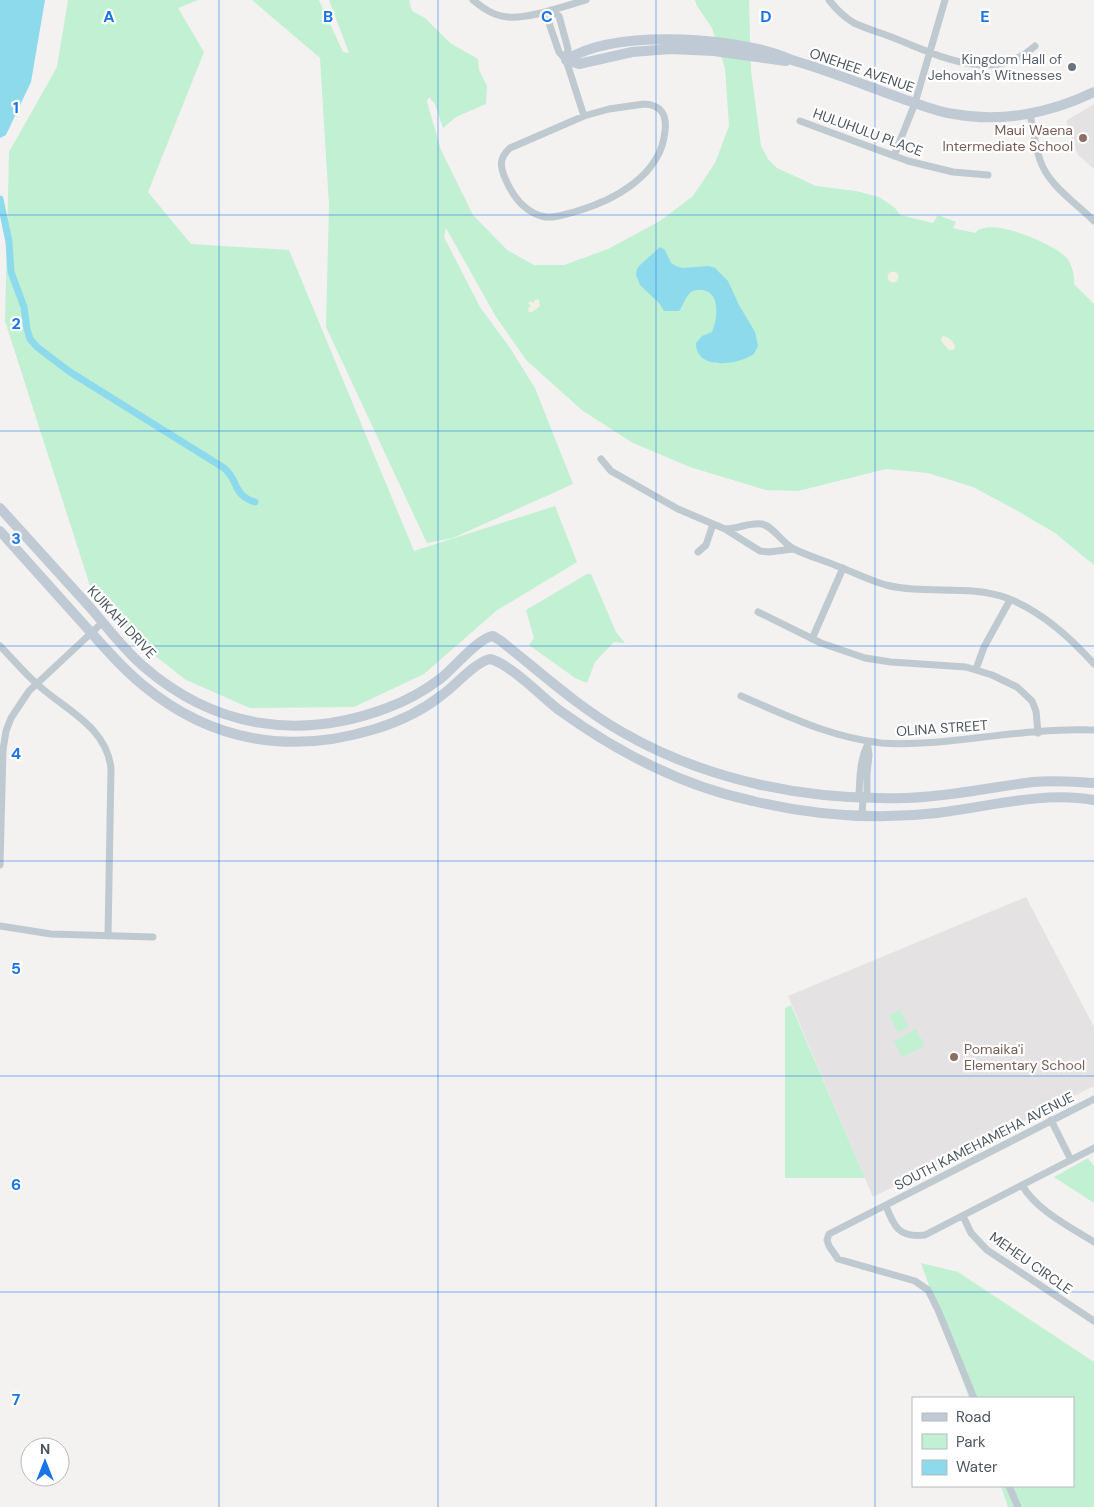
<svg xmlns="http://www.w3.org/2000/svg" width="1094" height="1507" font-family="'DM Sans',sans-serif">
<rect width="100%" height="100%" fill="#f4f1f1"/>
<path fill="#e5e2e3" d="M1094,104v65l-16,-14 -12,-34z
M1026,897l68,130v59l-221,111 -85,-201z"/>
<path fill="#c1f0d3" d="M68,0h130l-20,8 26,44 -56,140 43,52 98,6 125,301 141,-45 22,56 -81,49 -72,63 -70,33 -104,1 -64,-28 -42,-33 -51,-52 -88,-274 4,-169 48,-85z
M252,0h67l24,52 6,1 -20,-53h80l3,11 13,7 25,25 28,16 1,11 8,16 -1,18 -30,13 -13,11 -8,-24 -6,-7 -2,5 14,48 32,65 34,35 27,15h30l44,-16 52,-28 33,-25 22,-33 14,-37 -4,-58 -13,-40 -15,-22 -2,-6h54l2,71 10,75 7,13 9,9 39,18 40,5 23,6 16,11 5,7 33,8 5,-8 18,7 -3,6 22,5c2,-2 4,-4 6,-4 18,-8 73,15 86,29 5,7 8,18 7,26l20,20v261l-39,-32 -39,-23 -43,-23 -45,-14 -42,-4 -88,22 -32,-1 -76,-23 -57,-24 -50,-32 -56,-50 -31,-44 -50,-89 -2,9 36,70 30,41 25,40 38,96 -120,54 -26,5 -101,-216 3,-122 -9,-147z
M587,574h4l25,58 9,11 -11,-1 -19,20 -8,21 -12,-5 -46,-33 5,-7 -8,-28z
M791,1005l74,173h-80v-170z
M900,1010l9,17 -11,5 -9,-17z
M916,1029l9,17 -23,11 -8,-16z
M1088,1158l6,8v37l-40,-26z
M921,1263l37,9 136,90v145h-86l-7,-21h72v-88h-104z"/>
<path fill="#f4efe3" d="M887.5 277a5.5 5.5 0 1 1 11 0a5.5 5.5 0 1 1-11 0Z
M539,299l1,7 -8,6h-3l-1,-4 3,-2 -3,-3 3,-2 2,2 2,-3z
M942,336c6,0 13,6 13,12l-2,2h-4l-8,-9z"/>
<path fill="#8edaed" d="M0,0h45l-14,82 -25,53 -6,3z
M660,247l5,3 6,13 5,3 6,2 27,-2 6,2 13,13 11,24 16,27 3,14 -4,8c-16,11 -58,17 -58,-11l6,-7 10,-4c6,-14 9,-42 -12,-42 -4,0 -8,0 -11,4 -4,4 -6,12 -10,17h-15l-5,-8 -19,-18 -4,-10 1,-6 3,-4z"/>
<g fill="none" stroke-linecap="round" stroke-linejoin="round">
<path stroke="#8edaed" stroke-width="7" d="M0,199l9,43 2,30 13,35 3,22 3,10 7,8 33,25 154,96c15,12 8,27 31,34"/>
<path stroke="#bfc9d0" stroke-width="7" d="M473,0c11,9 21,16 35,17 21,2 57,-11 78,-17
M829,0c7,9 15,17 25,23 13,6 27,10 40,15 30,12 63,28 96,27 18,-1 32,-7 45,-19
M566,60l2,-11 -9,-33 -8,-6 -3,8 2,8 9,26 7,8 18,56
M644,104c17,1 23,10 21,27 -4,45 -52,70 -91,81 -11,3 -22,7 -33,4 -19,-6 -29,-21 -36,-38 -5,-12 -6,-20 5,-30l74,-32 25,-7z
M1030,114c3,15 5,31 10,46 8,25 36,43 54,61
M800,121l108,40 45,11 35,3
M894,156l21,-53 30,-103
M601,459l10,12 67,38 47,20 35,22 9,1 24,-3
M725,529c13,0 25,-7 37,-5 12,3 20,19 32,25 14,7 29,11 43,17 16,6 32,14 49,19 39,10 83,-1 121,13 34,13 63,39 87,66
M698,552l8,-7 7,-21
M758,612l63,31 44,15 26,4 75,5 26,8 25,12 15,14 4,10 2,22
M812,639l31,-71
M0,646c12,12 24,27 37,38 28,26 69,42 74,84l-3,168
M976,669l8,-22 26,-47
M741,696c47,20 88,41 140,47 23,2 46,0 68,-2 48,-5 97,-13 145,-11
M863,798l-4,-5c1,-15 1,-33 8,-47
M862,815l1,-17 4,-4v-20l2,-19 -2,-14
M0,865l3,-115 3,-19 5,-13 18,-27 74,-69
M0,926l51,8 102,3
M1051,1120l20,40
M1022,1185c14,25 48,42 72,57
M886,1206c8,21 13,32 39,29l169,-87
M963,1216l8,17 16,17 107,71
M974,1398l-36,-88 -10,-20 -13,-9 -77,-22 -9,-13 -2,-6 2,-6 265,-135
M1009,1486l9,21"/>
<path stroke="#bfcad5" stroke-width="10" d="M566,60c47,-30 155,-23 207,-7 8,2 15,6 22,8 38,11 74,26 111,39 16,5 31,12 48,14 47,9 97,-1 140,-22
M566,60l13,4 53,-12 38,-3 44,2 72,10
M0,508c29,32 58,64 87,96 18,20 35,44 56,62 71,62 156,75 244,42 19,-7 37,-17 53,-29 13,-10 38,-41 53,-43l8,5c39,31 77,66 121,91 85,49 186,69 284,66 43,-1 85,-11 127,-16 21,-2 41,0 61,1
M0,531c26,29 52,58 78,87 21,23 41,48 66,68 68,56 147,69 231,43 23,-7 48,-19 67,-34 14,-10 32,-32 48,-36 19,4 52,38 69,51 58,42 123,76 194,91 59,14 123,19 184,12 51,-6 105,-22 157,-13"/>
</g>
<path fill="none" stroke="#1974e6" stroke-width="1" stroke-opacity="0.55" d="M219,0v1507M438,0v1507M656,0v1507M875,0v1507M0,215h1094M0,431h1094M0,646h1094M0,861h1094M0,1076h1094M0,1292h1094"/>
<circle fill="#6b7280" stroke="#fff" stroke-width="2" cx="1072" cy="67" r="5"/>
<g fill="#8d6e63" stroke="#fff" stroke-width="2">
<circle cx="1083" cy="138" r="5"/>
<circle cx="954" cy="1057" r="5"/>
</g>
<g text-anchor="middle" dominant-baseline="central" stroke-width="4.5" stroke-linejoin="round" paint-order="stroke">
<g font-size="14" fill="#5b616d" stroke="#fff" text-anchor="end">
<text x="1062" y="59">Kingdom Hall of<tspan x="1062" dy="16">Jehovah’s Witnesses</tspan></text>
</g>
<g font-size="14" fill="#49555f" stroke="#fff">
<text transform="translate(862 70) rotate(19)">ONEHEE AVENUE</text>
<text transform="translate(868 132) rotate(20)">HULUHULU PLACE</text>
<text transform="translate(122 622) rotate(47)">KUIKAHI DRIVE</text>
<text transform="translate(942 728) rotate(-4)">OLINA STREET</text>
<text transform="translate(984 1141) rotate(-27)">SOUTH KAMEHAMEHA AVENUE</text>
<text transform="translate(1031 1263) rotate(35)">MEHEU CIRCLE</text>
</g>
<g font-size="14" fill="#785e54" stroke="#fff" text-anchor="end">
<text x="1073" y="130">Maui Waena<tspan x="1073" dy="16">Intermediate School</tspan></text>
<text x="964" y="1049" text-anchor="start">Pomaika'i<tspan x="964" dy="16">Elementary School</tspan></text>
</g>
</g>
<g font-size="16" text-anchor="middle" font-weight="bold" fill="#1974e6" stroke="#fff" stroke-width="4.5" stroke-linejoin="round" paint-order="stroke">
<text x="109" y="22">A</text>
<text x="328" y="22">B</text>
<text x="547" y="22">C</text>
<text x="766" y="22">D</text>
<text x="985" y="22">E</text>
<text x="16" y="113">1</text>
<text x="16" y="329">2</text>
<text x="16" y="544">3</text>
<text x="16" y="759">4</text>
<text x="16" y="974">5</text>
<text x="16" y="1190">6</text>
<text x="16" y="1405">7</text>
</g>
<rect x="912" y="1397" width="162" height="90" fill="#ffffff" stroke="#b6bbbf"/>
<rect x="922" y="1413" width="25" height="8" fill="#bfcad5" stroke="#b6bbbf"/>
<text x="956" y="1422" font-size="15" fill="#49555f">Road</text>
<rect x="922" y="1434" width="25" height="15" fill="#c1f0d3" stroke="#b6bbbf"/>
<text x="956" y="1447" font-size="15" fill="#49555f">Park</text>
<rect x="922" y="1460" width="25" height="15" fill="#8edaed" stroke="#b6bbbf"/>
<text x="956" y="1472" font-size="15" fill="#49555f">Water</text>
<g transform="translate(45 1462)"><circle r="24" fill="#ffffff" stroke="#b6bbbf"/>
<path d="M0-4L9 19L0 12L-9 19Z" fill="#1974e6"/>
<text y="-8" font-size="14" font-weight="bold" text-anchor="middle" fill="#49555f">N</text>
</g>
</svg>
